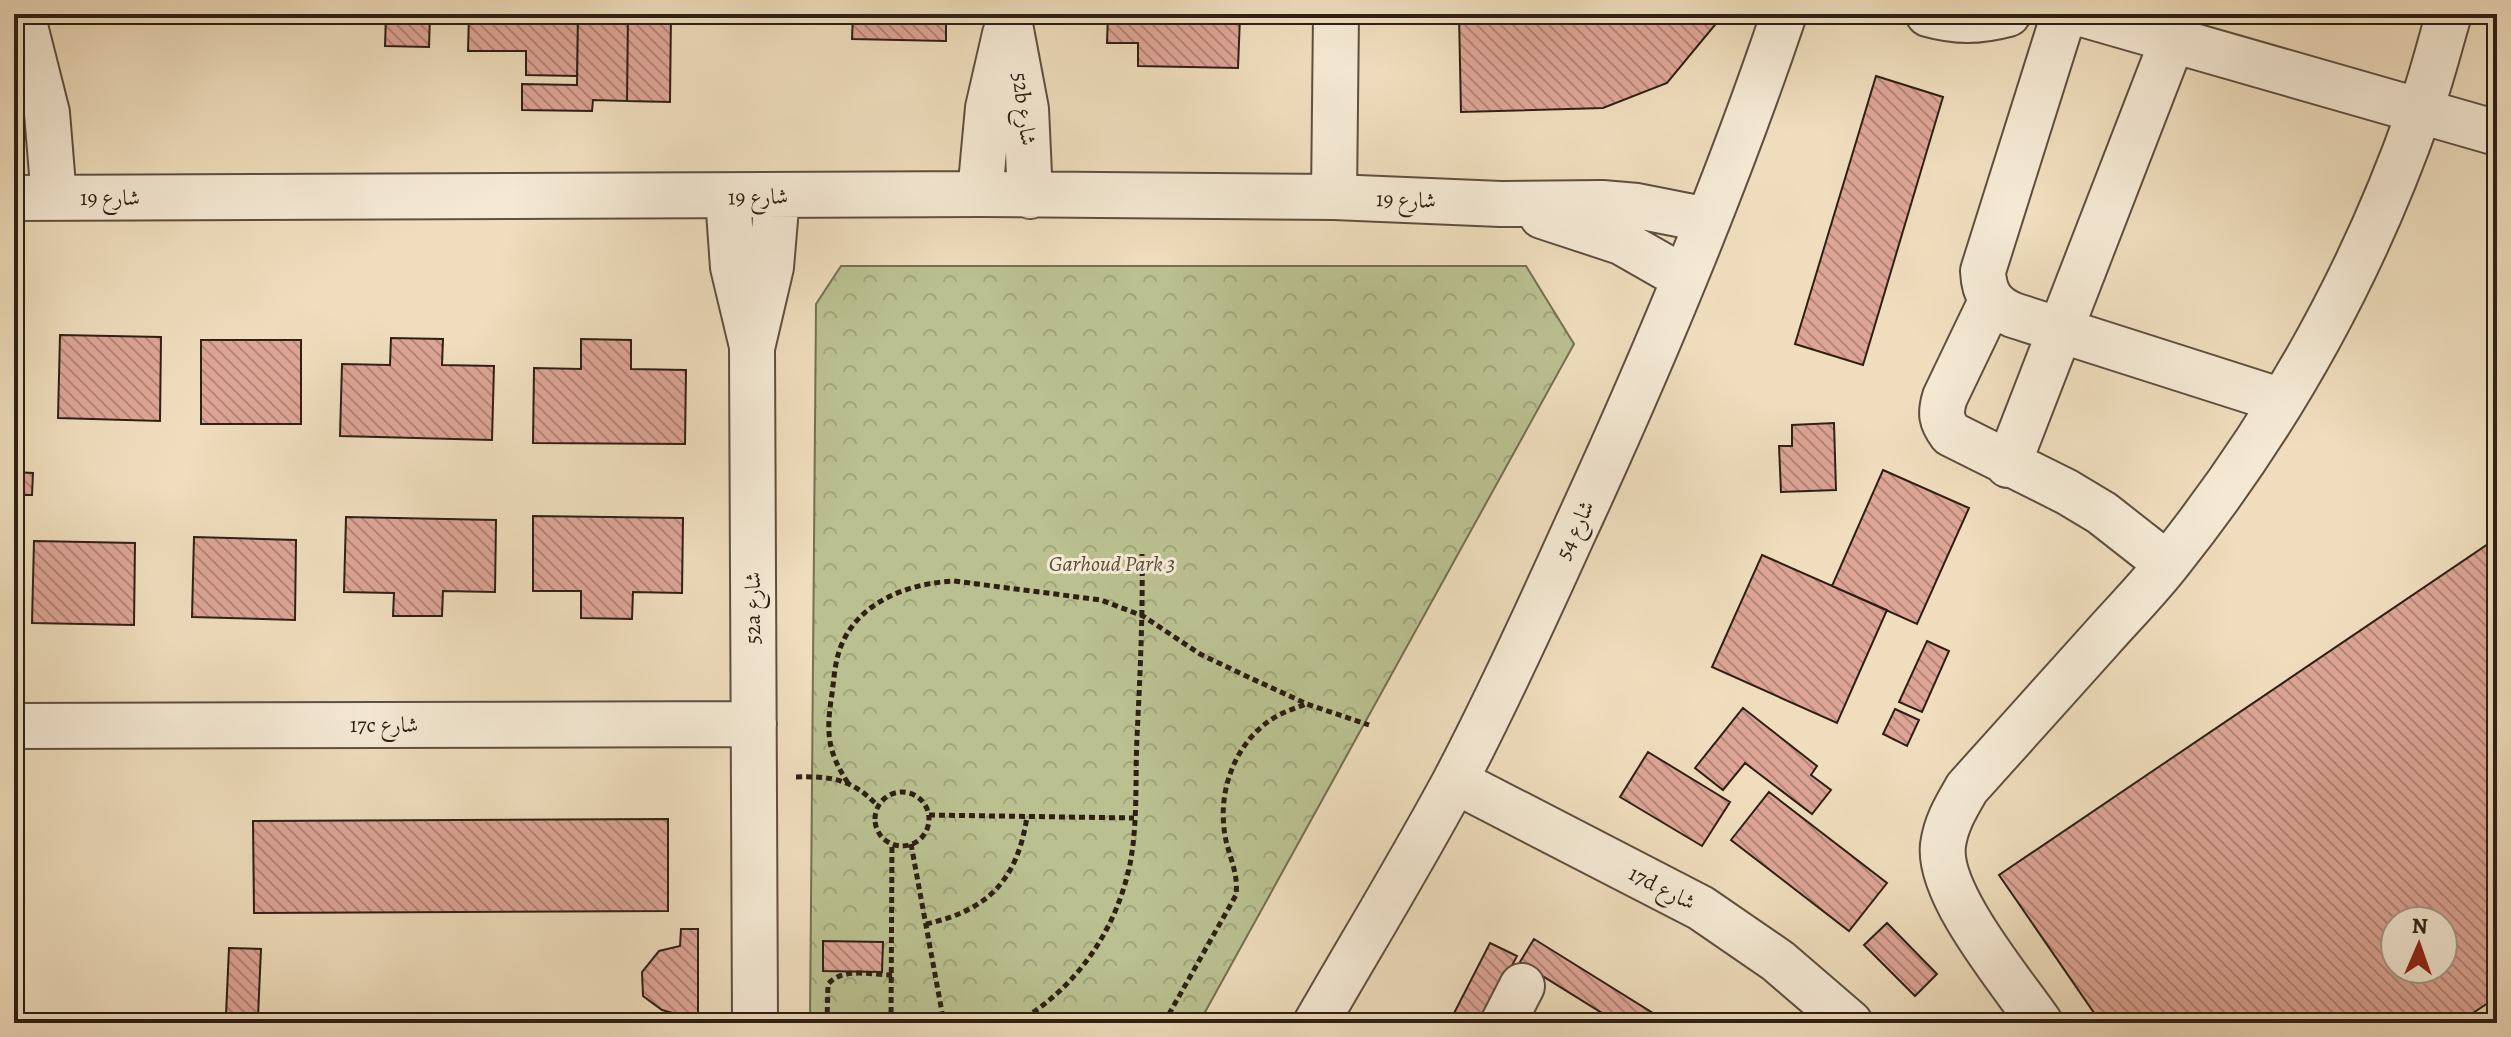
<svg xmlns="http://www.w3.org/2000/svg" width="2511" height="1037" font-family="Alegreya,Amiri,serif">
<defs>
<pattern id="park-crowns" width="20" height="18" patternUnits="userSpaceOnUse" patternTransform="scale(2)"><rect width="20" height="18" fill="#bac090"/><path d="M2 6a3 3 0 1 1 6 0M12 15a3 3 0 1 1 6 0" fill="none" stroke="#a0a57b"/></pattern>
<pattern id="building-back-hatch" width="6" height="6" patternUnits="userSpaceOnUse" patternTransform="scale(2)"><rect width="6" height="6" fill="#dea596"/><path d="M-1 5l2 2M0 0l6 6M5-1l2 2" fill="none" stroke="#b48679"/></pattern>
</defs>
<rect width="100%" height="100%" fill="#efddbd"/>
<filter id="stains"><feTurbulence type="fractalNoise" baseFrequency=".0025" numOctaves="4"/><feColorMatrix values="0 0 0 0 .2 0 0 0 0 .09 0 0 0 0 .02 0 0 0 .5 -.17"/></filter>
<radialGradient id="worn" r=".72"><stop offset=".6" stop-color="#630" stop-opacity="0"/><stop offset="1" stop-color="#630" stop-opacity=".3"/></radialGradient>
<path fill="url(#park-crowns)" stroke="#747052" stroke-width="2" d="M841,266h685l48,78 -375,679h-389l6,-719z"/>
<path fill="url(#building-back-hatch)" stroke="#2e2015" stroke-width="2" fill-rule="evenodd" d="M386,14h192l-1,62 -51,-1v-24h-58l1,-36h-39l-1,32 -44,-1z
M578,14h50l-1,87 -34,-1 -1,11 -70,-1v-26l55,1z
M628,14h43l-1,88 -43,-1z
M853,14h93v27l-94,-2z
M1108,14h85v2l47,1 -2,51 -100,-2v-23h-31z
M1459,14h265l-57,69 -64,25 -142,4z
M1876,76l67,21 -80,268 -68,-21z
M60,335l101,2 -1,84 -102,-3z
M391,338l52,1 -1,26 52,1 -2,74 -152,-4 2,-72 48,1z
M581,339l50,1v29l55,1 -1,74 -152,-1 1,-75 47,1z
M201,340h100v84h-100z
M14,341l5,1 -3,78h-2z
M1834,423l2,67 -55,2 -2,-46h13v-21z
M1883,470l86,38 -52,116 -85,-38z
M14,472l19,1 -1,22h-18z
M533,516l150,2 -1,75 -49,-1 -1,27 -51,-1v-27h-48z
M346,517l150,3 -1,72 -52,-1 -1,25h-49l1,-23 -50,-1z
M194,537l102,3 -1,80 -103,-3z
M2497,538v459l-39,26h-357l-102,-148zM2395,921h48v48h-48z
M34,541l101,2 -1,82 -102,-2z
M1762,555l125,55 -50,113 -125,-56z
M1927,641l22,10 -27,61 -23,-10z
M1743,708l74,58 -6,9 20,15 -19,24 -67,-51 -22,27 -28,-22z
M1895,709l24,11 -12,26 -24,-12z
M1648,752l82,50 -28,44 -82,-49z
M1769,792l118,91 -38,48 -118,-91z
M668,819v92l-414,2 -1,-92z
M1887,923l50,51 -22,22 -51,-51z
M681,929h17v94h-18v-8l-18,-5 -19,-14 -1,-24 17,-21 21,-5z
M1534,939l135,84h-51l-98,-61z
M823,941l60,1 -1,30 -59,-1z
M1490,943l27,13 -35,67h-33z
M229,948l32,1 -3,68 -32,-2z
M245,1022l167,1h-167z"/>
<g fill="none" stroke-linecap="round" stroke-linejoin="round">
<g stroke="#5e4f3f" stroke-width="48">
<path id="minor" d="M1008,14l18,95 4,87
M1928,14c29,8 50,8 80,0
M2064,14l-81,257c1,23 9,35 30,44l269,86
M2082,14l415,119
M26,30l21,83 7,85
M980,194l8,-86 17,-74
M728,197l5,70 18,75
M1334,197l2,-183
M14,198l966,-4 354,3 167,7 101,-1 35,3 71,14
M1542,216l79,26 63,36
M1991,301l-46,96c-5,16 -4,24 6,37l116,58 35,21 65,51
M2008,465l165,-426
M14,726l740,-2
M1455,781l246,127 77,53 72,62
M755,1023l-3,-675 19,-81 6,-71
M1316,1023c46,-80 95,-160 139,-242 42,-80 80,-163 117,-245 79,-171 152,-344 212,-522
M1503,1023l19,-37
M2040,1023c-28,-41 -103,-129 -97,-178 3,-22 13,-38 24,-57 45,-50 89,-99 134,-149 23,-26 47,-50 68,-77 108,-135 193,-286 250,-449 12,-32 20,-66 30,-99"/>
</g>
<path stroke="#2e2015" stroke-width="5" stroke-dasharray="6 4" stroke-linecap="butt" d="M796,777c36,-1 56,2 82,29
M848,783c-21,-32 -22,-51 -16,-89 2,-16 3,-33 9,-48 18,-45 69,-63 113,-65l147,19 42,16 57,38 46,22 61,28 62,21
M875 819a27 27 0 1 1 54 0a27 27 0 1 1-54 0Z
M929,815l205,3
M911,844l33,179
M926,924c63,-14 91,-44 101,-107
M827,1023l1,-39c15,-17 43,-9 64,-9
M891,1023l1,-180
M1016,1023c60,-34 100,-92 114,-159 8,-41 5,-85 7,-127 3,-61 6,-122 5,-183
M1164,1023l72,-128c3,-25 -10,-43 -12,-67 -5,-43 14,-90 53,-112 9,-5 19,-8 29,-12"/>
<use href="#minor" stroke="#f5e9d4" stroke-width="44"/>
</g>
<g text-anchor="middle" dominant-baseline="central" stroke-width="6" stroke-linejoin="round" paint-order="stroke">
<g font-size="22" fill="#2e2015" stroke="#f5e9d4">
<text transform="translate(1024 109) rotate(83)">52b شارع</text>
<text transform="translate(758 197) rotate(-1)">شارع 19</text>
<text x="110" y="198">شارع 19</text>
<text transform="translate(1406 200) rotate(2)">شارع 19</text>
<text transform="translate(1575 530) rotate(-65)">شارع 54</text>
<text transform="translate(753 608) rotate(-90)">52a شارع</text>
<text x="384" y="725">17c شارع</text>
<text transform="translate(1662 888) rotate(27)">17d شارع</text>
</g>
<g font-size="22" font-style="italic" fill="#58503a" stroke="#f5e9d4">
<text x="1112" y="564">Garhoud Park 3</text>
</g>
</g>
<rect width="2511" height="1037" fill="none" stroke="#efddbd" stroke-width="48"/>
<rect x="16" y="16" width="2479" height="1005" fill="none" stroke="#2e2015" stroke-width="4"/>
<rect x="24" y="24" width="2463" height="989" fill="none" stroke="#2e2015" stroke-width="2"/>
<g transform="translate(2419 945) rotate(2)"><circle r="38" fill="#f5e9d4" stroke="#a59988" stroke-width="2"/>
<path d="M0-6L14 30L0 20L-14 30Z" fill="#8f2418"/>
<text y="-12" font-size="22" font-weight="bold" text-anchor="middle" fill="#2e2015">N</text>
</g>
<rect width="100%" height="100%" filter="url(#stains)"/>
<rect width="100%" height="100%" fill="url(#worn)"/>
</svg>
